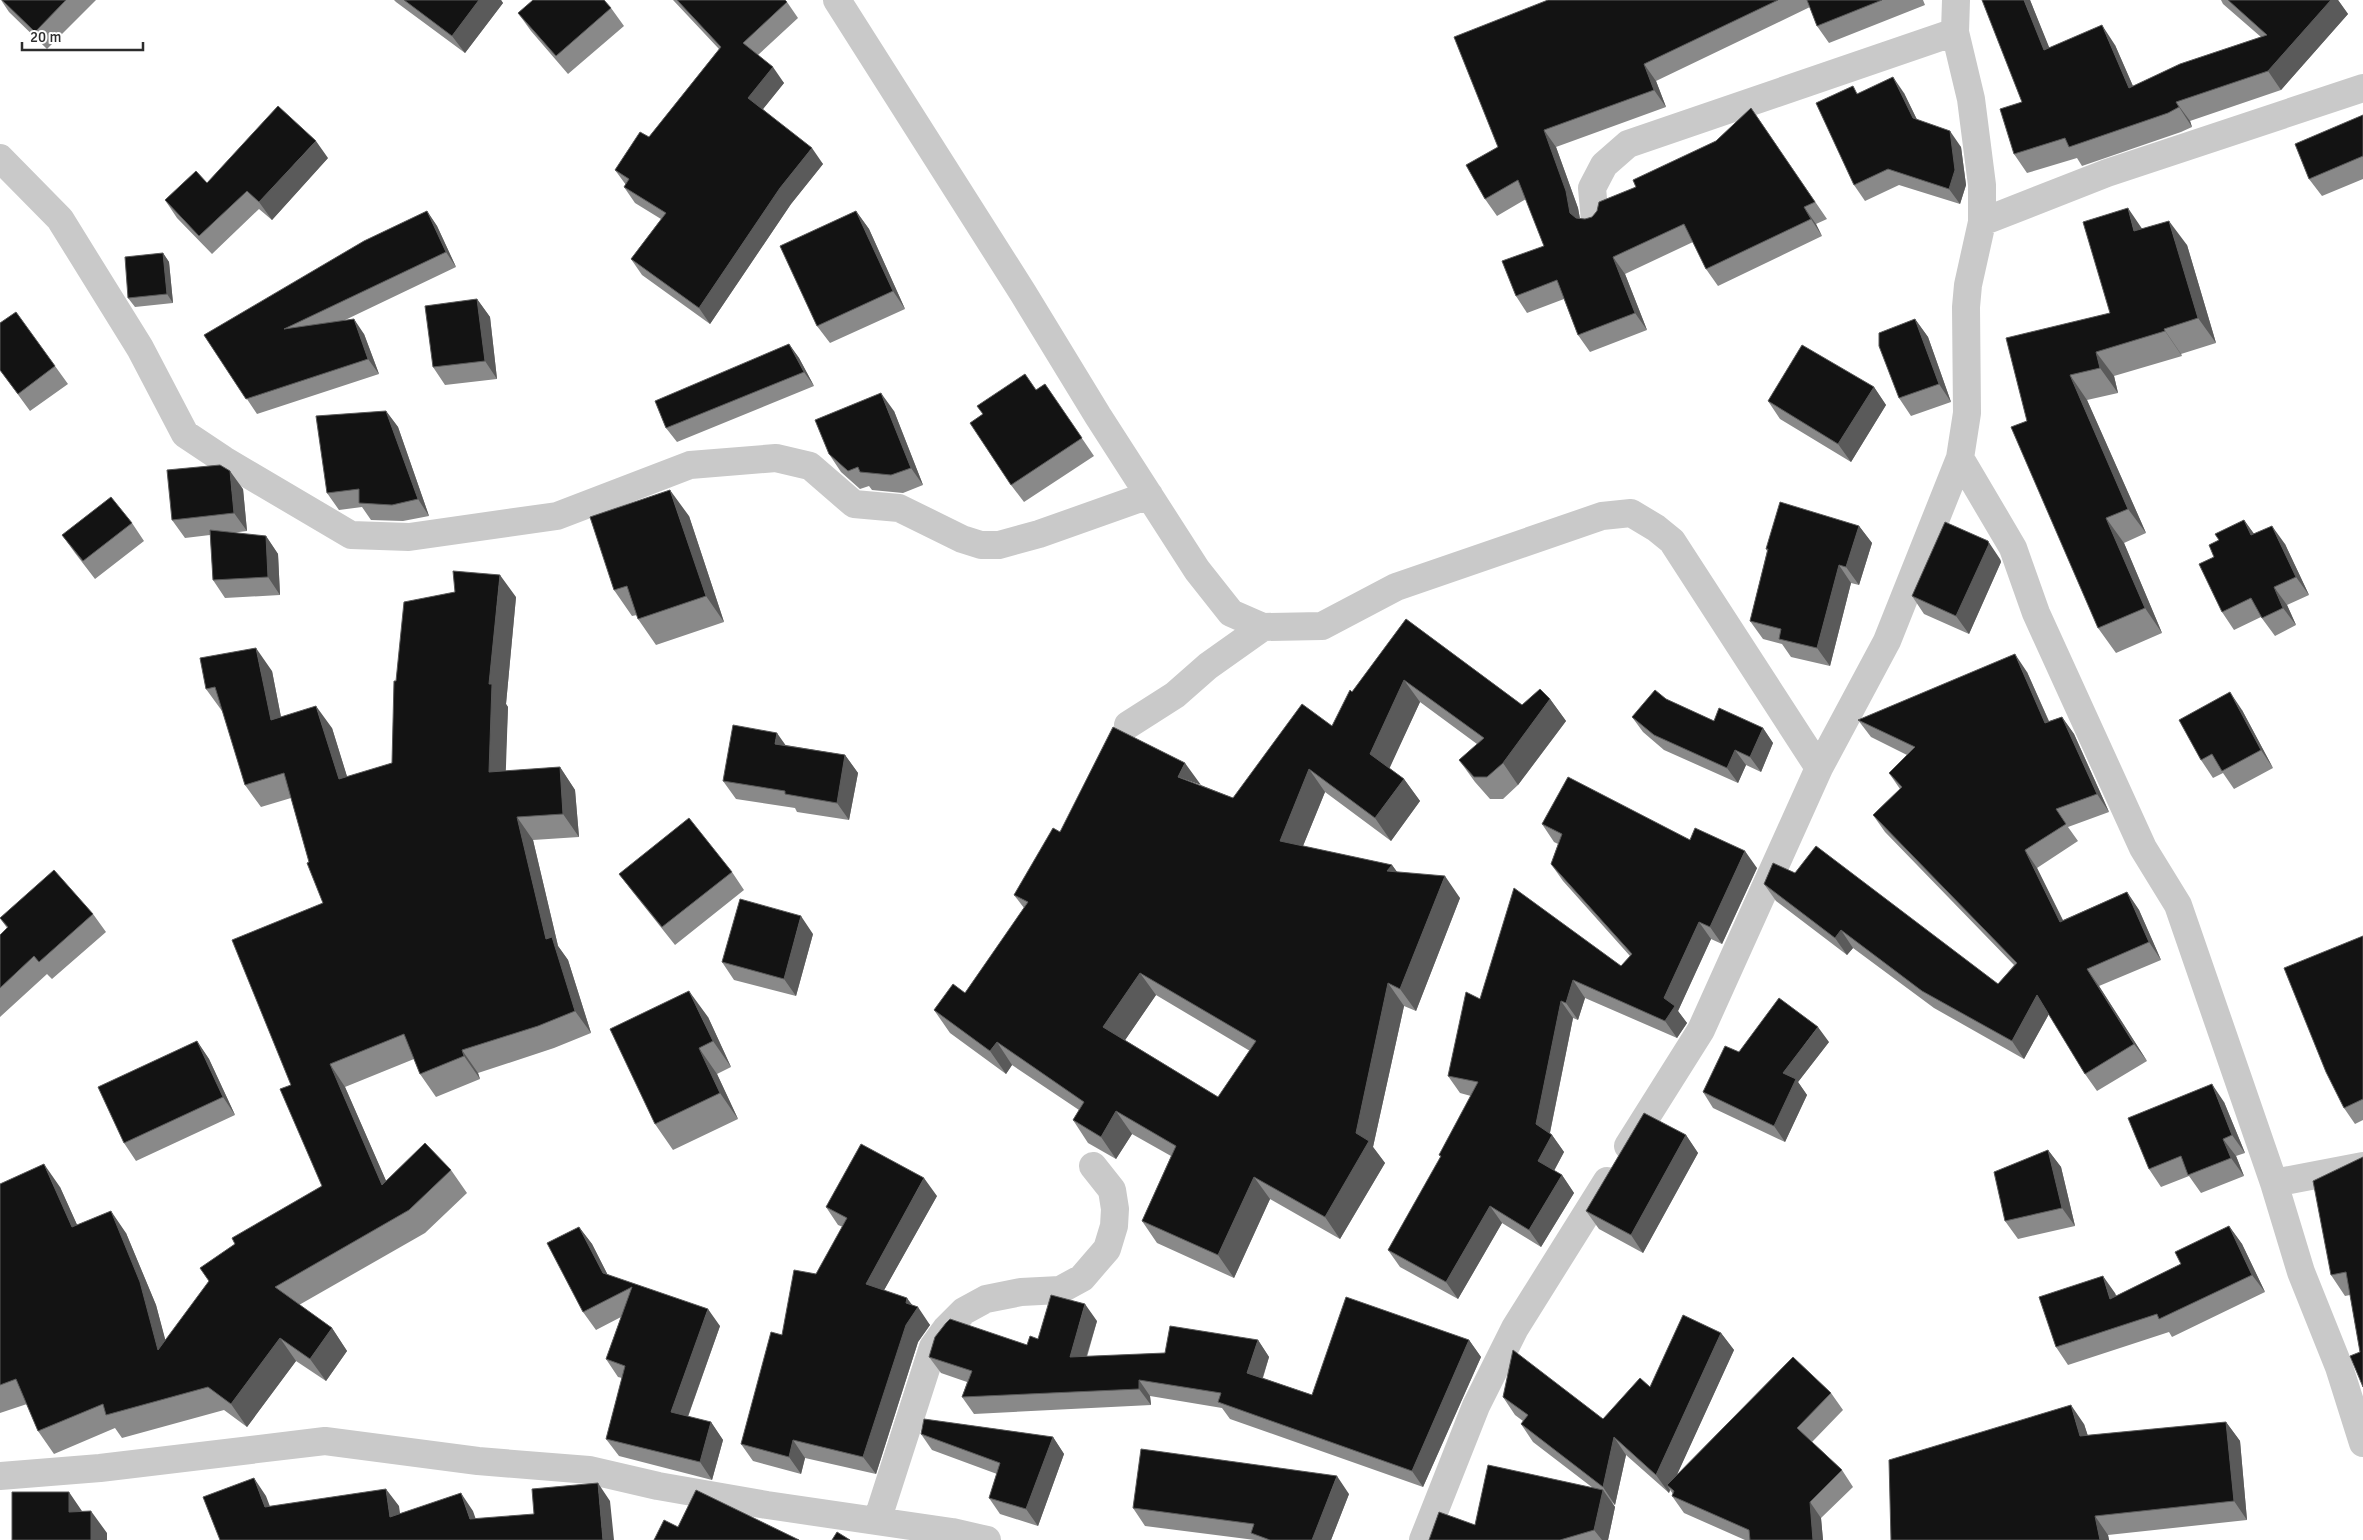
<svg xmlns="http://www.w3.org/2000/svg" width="2363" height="1540" font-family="Signika,sans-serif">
<rect width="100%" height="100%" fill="#fff"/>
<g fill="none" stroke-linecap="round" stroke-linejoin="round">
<path stroke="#c9c9c9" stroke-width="28" d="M837,0l186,293 75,123 99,154 34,43 32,14 59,-1 74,-39 206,-71 29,-3 25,15 16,13 147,227
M0,158l60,61 80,129 45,86 39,26 127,75 58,2 148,-21 133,-51 86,-7 34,8 44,38 45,4 63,31 19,6h18l40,-11 110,-39
M1595,221l-3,-33 12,-23 24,-21 327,-112
M1982,222l125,-49 256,-85
M1960,458l53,90 23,65 107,235 35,57 96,278 27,89 38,95 24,76
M1128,725l47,-30 33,-29 55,-39
M1628,1146l73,-116 118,-262 68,-127 73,-183 7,-45 -1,-106 2,-22 14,-63v-37l-11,-86 -16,-67 1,-32
M2274,1183l89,-17
M0,1476l100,-8 225,-27 153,20 111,9 69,16 109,19 185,27 35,8
M877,1521l56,-174 13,-18 18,-18 22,-12 35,-7 39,-2 22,-12 25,-29 7,-23 1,-17 -3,-19 -19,-24
M1423,1540l53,-134 39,-78 92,-147"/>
</g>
<path fill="#898989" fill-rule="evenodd" d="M1,0h95l-49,49 -38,-37z
M394,0h107l2,3 -38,50 -69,-51z
M673,0h112l2,2 11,16 -40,37 26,28 -21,26 60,55 -32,40 -81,120 -68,-49 -11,-16 30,-40 -26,-16 -11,-16 2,-2 -11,-15 34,-33 70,-88z
M1548,0h375l2,5 -96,38 -12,-17 -7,-19 -154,74 10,26 -110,40 22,61 2,11h5l7,-2 44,-30 80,-46 35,-33 76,111 -11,5 6,12 -104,50 -12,-17 -13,-27 -68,32 22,56 -57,22 -12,-17 -14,-36 -37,14 -11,-17 28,-50 -18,-47 -29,17 -12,-17 13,-52z
M2030,0l19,48 66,-3 18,41 128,-49 -38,-33 -2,-4h117l10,14 -67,76 -91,31 2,6 -11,5 -99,34 -5,-8 -50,15 -13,-19 8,-52z
M611,8l13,18 -56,48 -37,-43 -13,-18z
M1858,93h46l13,27 44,27 5,38 -6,19 -61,-19 -34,16 -11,-16z
M2363,115v64l-41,17 -13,-17z
M328,158l-56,62 -13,-11 -47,45 -35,-36 -12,-18 42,-17z
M427,211l10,15 19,41 -113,54 21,13 15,40 -122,40 -53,-79z
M856,211l13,18 36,80 -75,34 -13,-17z
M2142,229l45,16 29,98 -35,11 1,2 -68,20 4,17 -31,7 59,133 -22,10 38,90 -46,20 -18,-25 -71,-207 83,-108z
M163,253l6,9 4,41 -38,4 -7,-9z
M477,299l13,18 7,62 -52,6 -12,-18z
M1915,319l13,18 23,65 -40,14 -12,-18z
M0,323l55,43 13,18 -38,27 -30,-41z
M789,344l10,14 15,28 -137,56 -11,-14z
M1045,384l49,72 -70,46 -13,-17 25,-95z
M1874,387l12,18 -35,57 -71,-43 -12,-18z
M386,411l12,16 31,89 -26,5 -32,-1 -9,-13 -23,3 -12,-17z
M894,411l29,74 -20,8 -31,-3 -3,-4 -9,3 -19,-17 -12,-18z
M243,489l4,42 -16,2 35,3 12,18 2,41 -55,3 -12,-18 -3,-45 -25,3 -13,-18z
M689,516l35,106 -68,23 -18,-26 -1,-4 -5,1 -18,-26z
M2244,520l10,14 31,10 24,51 -22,10 9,20 -21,11 -14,-19 -27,13 -12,-18 -3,-72z
M132,523l12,18 -49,38 -20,-26 -13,-18z
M1859,526l13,17 -13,42 -8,-2 -21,83 -39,-9 -9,-13 -19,-5 -13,-18 17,-70 -1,-2z
M2000,559l1,3 -32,72 -45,-20 -12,-18z
M516,597l-10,107 2,3 -3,64 55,-4 15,23 4,47 -46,3 25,106 10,14 23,73 -37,15 -76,25 2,6 -44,18 -16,-23 -6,-15 -69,28 41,94 65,-11 16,23 -42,40 -126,72 33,23 15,23 -21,30 -30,-20 -49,66 -23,-17 -102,28 -7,-10 -61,26 -16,-23 -11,-27 -27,9v-229l60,3 17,38 49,8 30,72 9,35 157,-154 -31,-101 32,-182 -14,-41 -18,-64 -30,9 -16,-22 -22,-74h-1l-16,-22 66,-18 9,46 51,11 15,49 45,-14 4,-82z
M1406,619l116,86 28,-6 16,22 -48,64 -15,14h-13l-15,-17 -16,-22 18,-16 -57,-42 -31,66 15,11 16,22 -29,40 -66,-49 -22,54 89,19 5,7 63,26 -44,113 -12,-5 -31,141 12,16 -45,76 -70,-40 -36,79 -77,-35 -15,-22 29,-65 -39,-22 -16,25 -28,-16 -15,-23 6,-10 -67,-45 -6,9 -56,-41 -16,-23 31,-17 59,-85 -10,-13 46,-63 141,-47 32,13 99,-72 20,-34zM1156,995l94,56 -32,46 -93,-57z
M2027,672l22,49 13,-4 12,17 35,78 -41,15 10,14 -41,27 26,52 64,-28 12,18 22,50 -62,26 48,75 -50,30 -12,-17 -36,-60 -25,45 -90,-51 -81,-60 -6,7 -71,-54 -12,-17 234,100 16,-19 -129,-133 -12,-17 27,-26 -11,-16 18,-18 -36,-18 -13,-17z
M1666,699l48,22 49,7 10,15 -12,29 -15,-7 -8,18 -74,-33 -21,-18 -11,-15z
M2242,710l31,58 -39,21 -11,-16 -10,5 -12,-18z
M786,745l59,10 13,18 -9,47 -52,-8 -2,-4 -59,-9 -13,-18z
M1542,824l148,16 67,28 -35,76 -11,-5 -33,72 9,12 -10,15 -92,-40 -7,22 -5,-2 -23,115 2,2 12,17 -10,19 8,4 12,18 -33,54 -39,-24 -44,76 -58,-32 -12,-17 53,-93 -2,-2 32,-59 -11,-3 -12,-17 32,-77 141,-33 9,-10 -67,-75 -12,-17 7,-20 -4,-2z
M732,872l12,18 -69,55 -43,-54 -13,-17z
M93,914l13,18 -54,47 -5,-5 -47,43v-82l7,-7 -7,-10z
M813,934l-17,62 -62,-16 -12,-18z
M2363,936v184l-8,4 -11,-16z
M708,1017l23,50 -14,7 21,45 -65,31 -18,-26z
M197,1041l12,18 26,56 -99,46 -12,-18z
M1829,1042l-31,40 9,13 -22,47 -72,-34 -10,-16 36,-40z
M2224,1102l21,51 -9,3 8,20 -43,17 -12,-17 -28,11 -12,-18z
M1686,1135l12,18 -55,100 -44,-24 -13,-18z
M2048,1150l13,17 14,59 -57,13 -13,-18z
M2363,1157l-3,195 -10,-57 -5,1 -14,-21z
M937,1196l-53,94 28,16 18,19 -12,17 -42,132 -71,-16 -4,16 -48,-13 -12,-17 41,-109 61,-108 -5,-2 -12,-18z
M2229,1226l13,18 23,48 -93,45 -3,-5 -101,33 -12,-18 59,-54 1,3 65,-32z
M579,1227l13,17 15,30 113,52 -32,91 23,5 12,18 -11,40 -93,-24 -13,-17 16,-61 -4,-1 -12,-18 15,-42 -25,13 -13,-18z
M1097,1321l-10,36 78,-4 93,-13 11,17 -6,21 49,17 157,-55 12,17 -58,130 -193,-68 -8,-11 -72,-12 1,9 -177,9 -12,-17 5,-15 -26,-9 -12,-16 98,-12 11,-6z
M1721,1333l13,17 -57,124 154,-81 12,17 -31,32 30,28 11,17 -32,31 2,22h-78l-61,-27 -12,-17 1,-2 -3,-4 -1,3 -43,-38 -11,50 -3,-3 3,5 -7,33h-179l164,-52 -60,-46 -12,-18 2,-3 -8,-6 -12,-18 100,22 47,-32z
M2226,1422l14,19 7,79 -139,15 1,5h-218l193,-116 4,12z
M921,1434l132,3 11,17 -26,72 -38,-12 -11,-16 8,-24 -65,-24z
M1349,1494l-18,46h-76l-110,-14 -12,-18z"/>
<path fill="#5a5a5a" d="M479,0h22l2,3 -38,50 -13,-17z
M2024,0h6l28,69 -14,-19z
M2331,0h7l10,14 -67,76 -13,-19z
M2102,25l13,20 27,62 -13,-19z
M1644,64l12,17 10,26 -12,-17z
M773,67l11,16 -25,31 -11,-16z
M1893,77l11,16 20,41 -11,-16z
M2176,102l14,19 2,6 -13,-20z
M1544,130l12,17 22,61 4,22 -12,-17z
M1950,131l11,16 5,38 -6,19 -11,-15z
M316,141l12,17 -56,62 -13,-18z
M812,148l11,16 -32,40 -81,120 -11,-16 81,-120z
M1804,207l12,17 6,12 -11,-17z
M2128,208l17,25 -11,-2z
M427,211l10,15 19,41 -10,-15z
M856,211l13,18 36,80 -12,-18z
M2169,221l18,24 29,98 -18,-25z
M163,253l6,9 4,41 -6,-9z
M1613,257l12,17 22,56 -12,-17z
M477,299l13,18 7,62 -12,-18z
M354,319l10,15 15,40 -11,-15z
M1915,319l13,18 23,65 -12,-18z
M2164,329l17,25 1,2 -17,-25z
M789,344l10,14 15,28 -10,-14z
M2096,352l18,24 4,17 -18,-25z
M2070,375l17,25 59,133 -18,-24z
M1874,387l12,18 -35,57 -13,-18z
M881,393l13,18 29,74 -12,-17z
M386,411l12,16 31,89 -11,-17z
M230,471l13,18 4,42 -13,-18z
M670,490l19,26 35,106 -18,-26z
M2106,518l18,25 38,90 -17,-25z
M2244,520l13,18 -6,-3z
M1859,526l13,17 -13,42 -13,-18z
M2272,526l13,18 24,51 -13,-18z
M266,536l12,18 2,41 -12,-18z
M1988,541l12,18 1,3 -32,72 -13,-18z
M1839,565l12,18 -21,83 -13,-18z
M500,575l16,22 -10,107 2,3 -3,88 -16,-23v-88z
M2274,587l13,18 9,20 -13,-17z
M256,648l16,23 14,72 -15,-23z
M2015,654l12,18 30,68 -12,-17z
M1404,680l16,22 -34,74 -16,-22z
M2230,692l12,18 31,58 -12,-18z
M1550,699l16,22 -48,64 -15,-22z
M316,706l16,22 23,74 -16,-23z
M2062,717l12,17 35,78 -12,-18z
M1763,728l10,15 -12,29 -11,-15z
M777,733l12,17 -14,-6z
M1735,750l11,15 -8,18 -11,-15z
M845,755l13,18 -9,47 -12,-17z
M1185,763l16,22 -23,-8z
M560,767l15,23 4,47 -16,-23z
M1309,769l16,23 -29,71 -16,-22z
M1404,779l16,22 -29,40 -16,-23z
M517,817l16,23 25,106 10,14 23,73 -16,-22 -29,-72z
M2025,850l12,18 35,71 -12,-17z
M1745,851l12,17 -35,76 -12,-17z
M1392,865l16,22 -21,-16z
M1445,876l15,22 -44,113 -16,-22z
M2127,892l12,18 22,50 -12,-18z
M801,916l12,18 -17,62 -12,-17z
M1699,922l12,17 -33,72 9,12 -10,15 -12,-17 -1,-23z
M1841,930l12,18 -6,7 -12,-17z
M2087,969l12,17 48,75 -13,-17z
M1140,973l16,22 -37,54 -16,-22z
M1573,980l12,18 -7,22 -12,-17z
M1388,983l16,23 -31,141 12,16 -45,76 -15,-22 31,-84z
M689,991l19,26 23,50 -18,-26z
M2037,995l13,17 -26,47 -12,-18z
M1561,1001l12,17 -25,124 -12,-18z
M1818,1027l11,15 -31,40 9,13 -22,47 -11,-16 9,-53z
M197,1041l12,18 26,56 -12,-18z
M997,1042l15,23 -6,9 -16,-23z
M699,1048l18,26 21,45 -18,-26z
M462,1050l16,23 2,6 -16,-23z
M330,1064l15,23 53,121 -16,-23z
M2212,1084l12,18 21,51 -13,-18z
M1116,1111l16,23 -16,25 -15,-22z
M1552,1135l12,17 -14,26 -12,-17z
M1686,1135l12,18 -55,100 -12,-18z
M2223,1139l13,17 8,20 -13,-18z
M2048,1150l13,17 14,59 -13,-18z
M44,1164l16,23 28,62 -16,-22z
M1562,1175l12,18 -33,54 -12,-17z
M1254,1177l16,22 -36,79 -16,-23z
M924,1178l13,18 -59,105 -12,-17z
M1490,1206l12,17 -44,76 -12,-17z
M111,1211l15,22 30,72 18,67 -16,-22z
M2229,1226l13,18 23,48 -13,-17z
M579,1227l13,17 24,47 -13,-18z
M2103,1276l12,17 8,23 -13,-17z
M907,1298l9,12 2,-3 12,18 -12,17 -42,132 -13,-17z
M1085,1304l12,17 -16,53 -11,-17z
M708,1309l12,17 -37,104 -12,-18z
M332,1328l15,23 -21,30 -16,-22z
M1721,1333l13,17 -63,138 -4,-3 3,5 -1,3 -13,-18z
M280,1338l16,23 -49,66 -16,-23z
M1258,1340l11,17 -10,32 -12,-16z
M1469,1340l12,17 -58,130 -11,-16z
M1139,1380l11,16 1,9 -12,-16z
M2071,1405l13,19 10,31 -14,-19z
M711,1422l12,18 -11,40 -12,-18z
M2226,1422l14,19 7,79 -13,-19z
M1053,1437l11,17 -26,72 -12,-17z
M1614,1437l12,18 -11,50 -12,-18z
M793,1440l12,18 -4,16 -12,-17z
M1337,1476l12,18 -18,46h-19z
M254,1478l12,18 11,29 -12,-18z
M598,1483l12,18 4,39h-11z
M386,1489l13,17 4,28 -13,-17z
M1603,1490l12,17 -7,33h-6l-8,-10z
M69,1492l15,22 -15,-2z
M461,1493l12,18 9,26 -12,-18z
M1810,1502l11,16 2,22h-10z
M91,1511l16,22v7h-16z
M2095,1516l13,19 1,5h-9z"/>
<path fill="#131313" stroke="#5a5a5a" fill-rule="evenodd" d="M2,0h64l-31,32z
M404,0h75l-27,36z
M533,0h71l7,8 -55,48 -38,-43z
M677,0h108l2,2 -44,41 30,24 -25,31 64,50 -32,40 -81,120 -68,-49 35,-46 -42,-26 5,-8 -14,-9 25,-38 9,5 72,-90z
M1548,0h230l-134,64 10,26 -110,40 22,61 4,22 6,5 9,1 7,-2 5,-6 2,-9 37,-15 -3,-7 83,-39 35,-33 64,94 -11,5 7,12 -105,50 -22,-45 -71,33 22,56 -57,22 -21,-55 -41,16 -14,-35 42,-15 -26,-66 -33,19 -19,-34 32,-18 -44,-110z
M1807,0h75l-65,26z
M1982,0h42l20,50 58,-25 27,63 51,-24 87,-29 -39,-35h103l-63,71 -92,31 3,5 -11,6 -99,34 -4,-9 -51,16 -14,-45 22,-7z
M1893,77l20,41 37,13 5,39 -6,19 -61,-20 -34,16 -38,-82 37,-17 4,8z
M278,106l38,35 -57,61 -12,-11 -48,45 -34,-36 31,-29 11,12z
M2363,115v41l-54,23 -14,-35z
M2128,208l6,23 35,-10 29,97 -34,11 1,2 -69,21 4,16 -30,7 58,134 -22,9 39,90 -47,20 -87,-201 16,-6 -21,-83 104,-25 -27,-91z
M427,211l19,41 -162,77 70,-10 14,40 -122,40 -42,-64 160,-94z
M856,211l37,80 -76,35 -37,-80z
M163,253l4,41 -39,4 -3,-41z
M477,299l8,62 -52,6 -8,-61z
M16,312l39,54 -37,28 -18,-24v-47z
M1915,319l24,65 -40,14 -20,-52v-13z
M789,344l15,28 -138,56 -11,-27z
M1802,345l72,42 -36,57 -70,-43z
M1025,374l11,16 9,-6 37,54 -71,47 -41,-62 13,-9 -6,-8z
M881,393l30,75 -20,7 -31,-3 -2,-5 -10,4 -19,-17 -14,-34z
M386,411l32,88 -26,6 -33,-2v-14l-32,4 -11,-77z
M220,465l10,6 4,42 -62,7 -5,-50z
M670,490l36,106 -68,23 -11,-33 -13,4 -24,-73z
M111,497l21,26 -49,38 -21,-26z
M1780,502l79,24 -13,41 -7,-2 -22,83 -38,-9 2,-10 -31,-8 18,-72h-2z
M2244,520l7,15 21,-9 24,51 -22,10 9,21 -21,10 -11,-20 -29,14 -23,-48 15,-7 -5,-12 10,-5 -4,-6z
M1945,522l43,19 1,3 -33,72 -44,-20z
M210,530l56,6 2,41 -55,3z
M453,571l47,4 -11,109h3l-3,88 71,-5 3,47 -46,3 29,122 6,-2 23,74 -37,15 -76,24 2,6 -44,18 -16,-40 -74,30 52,121 43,-42 26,27 -42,40 -134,77 57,41 -22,31 -30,-21 -49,66 -23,-17 -102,28 -3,-11 -65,27 -22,-52 -16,6v-201l44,-20 28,63 39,-16 29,71 18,68 51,-69 -9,-13 35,-24 -3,-6 90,-52 -42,-97 11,-4 -59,-145 91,-37 -16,-40 2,-1 -25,-89 -39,12 -30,-98 -9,2 -6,-31 56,-10 15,72 45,-14 23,73 53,-16 2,-82h2l8,-79 51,-10z
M1406,619l116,86 18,-16 10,10 -47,64 -16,14h-13l-15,-17 25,-22 -80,-58 -34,74 34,25 -29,39 -66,-49 -29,72 112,24 -5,6 58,5 -45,113 -12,-6 -32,150 13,8 -44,76 -71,-40 -36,78 -76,-34 34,-75 -60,-35 -15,26 -28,-17 11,-18 -87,-60 -7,9 -56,-41 19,-26 12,9 63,-91 -14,-7 39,-67 7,4 53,-105 72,36 -7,14 55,21 69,-94 30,22 18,-36 2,2zM1140,973l116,68 -38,56 -115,-70z
M2015,654l30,69 17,-6 35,77 -41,15 10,15 -41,26 35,72 67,-30 22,50 -62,27 47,75 -49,30 -48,-79 -25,46 -90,-50 -81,-61 -6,8 -71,-54 9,-21 22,10 21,-27 182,138 19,-21 -144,-148 29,-28 -13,-14 26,-26 -57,-27z
M1655,690l11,9 48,22 5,-13 44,20 -13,29 -15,-7 -8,18 -73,-33 -22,-18z
M2230,692l31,58 -39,21 -10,-17 -11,6 -22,-40z
M733,725l44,8 -2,11 70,11 -8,48 -52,-9v-3l-62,-10z
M1568,777l122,63 5,-12 50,23 -35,76 -11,-5 -35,76 11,8 -10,15 -92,-41 -7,23 -5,-2 -25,123 16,11 -14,26 24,14 -33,55 -39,-24 -44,76 -58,-32 53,-94 -2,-1 39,-73 -30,-6 18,-84 14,7 34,-111 107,78 11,-12 -81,-90 11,-30 -20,-10z
M689,818l43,54 -70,55 -43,-53z
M54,870l39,44 -54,48 -5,-6 -34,32v-53l8,-8 -8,-9z
M740,899l61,17 -17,63 -62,-17z
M2363,936v163l-19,9 -18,-36 -42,-104z
M689,991l24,50 -14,7 21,45 -65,31 -45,-95z
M1779,998l39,29 -35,46 13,6 -22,47 -71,-34 22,-46 14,6z
M197,1041l26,56 -99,46 -26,-56z
M2212,1084l20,51 -9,4 8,19 -43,17 -7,-19 -32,13 -21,-51z
M1644,1113l42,22 -55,100 -45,-24z
M861,1144l63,34 -58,106 41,14 -1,5 12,4 -12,18 -43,132 -70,-17 -4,17 -48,-13 30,-112 11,3 12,-65 22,4 31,-56 -21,-11z
M2048,1150l14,58 -57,13 -11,-49z
M2363,1157v230l-13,-31 10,-4 -14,-80 -15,3 -18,-94z
M2229,1226l23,49 -93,44 -2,-5 -101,33 -17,-50 64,-21 7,23 71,-35 -6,-12z
M579,1227l24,46 105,36 -37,103 40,10 -11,40 -94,-23 19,-73 -19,-7 26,-72 -49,25 -36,-69z
M1051,1295l34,9 -15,53 95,-4 5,-27 88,14 -11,33 65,22 34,-98 123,43 -57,131 -194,-69 3,-9 -82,-13v9l-177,8 10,-26 -43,-14 6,-20 11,-14 4,-4 77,26 3,-9 8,3z
M1683,1315l38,18 -65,142 -42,-38 -11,50 -82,-63 7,-9 -25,-18 10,-47 90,69 37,-41 10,9z
M1793,1357l38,36 -34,35 45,42 -32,32 3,38h-63l-1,-10 -77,-34 2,-5 -7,-6z
M2071,1405l9,31 146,-14 8,79 -139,15 5,24h-209l-2,-80z
M924,1419l129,18 -27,72 -37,-11 11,-35 -79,-29z
M1141,1449l196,27 -25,64h-42l-19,-7 3,-9 -121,-16z
M1488,1465l115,25 -9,40 -34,10h-131l10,-28 36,13z
M254,1478l11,29 121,-18 4,28 71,-24 9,26 64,-5 -2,-25 66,-6 5,57h-383l-17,-43z
M696,1490l103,50h-145l10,-20 14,7z
M12,1492h57v20l22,-1v29h-79z
M837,1532l13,8h-18z"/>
<path d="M22 42v8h121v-8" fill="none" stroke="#2c2c2c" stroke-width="2.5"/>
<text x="30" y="42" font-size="15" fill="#2c2c2c" stroke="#ffffff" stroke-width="4" paint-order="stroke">20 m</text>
</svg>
